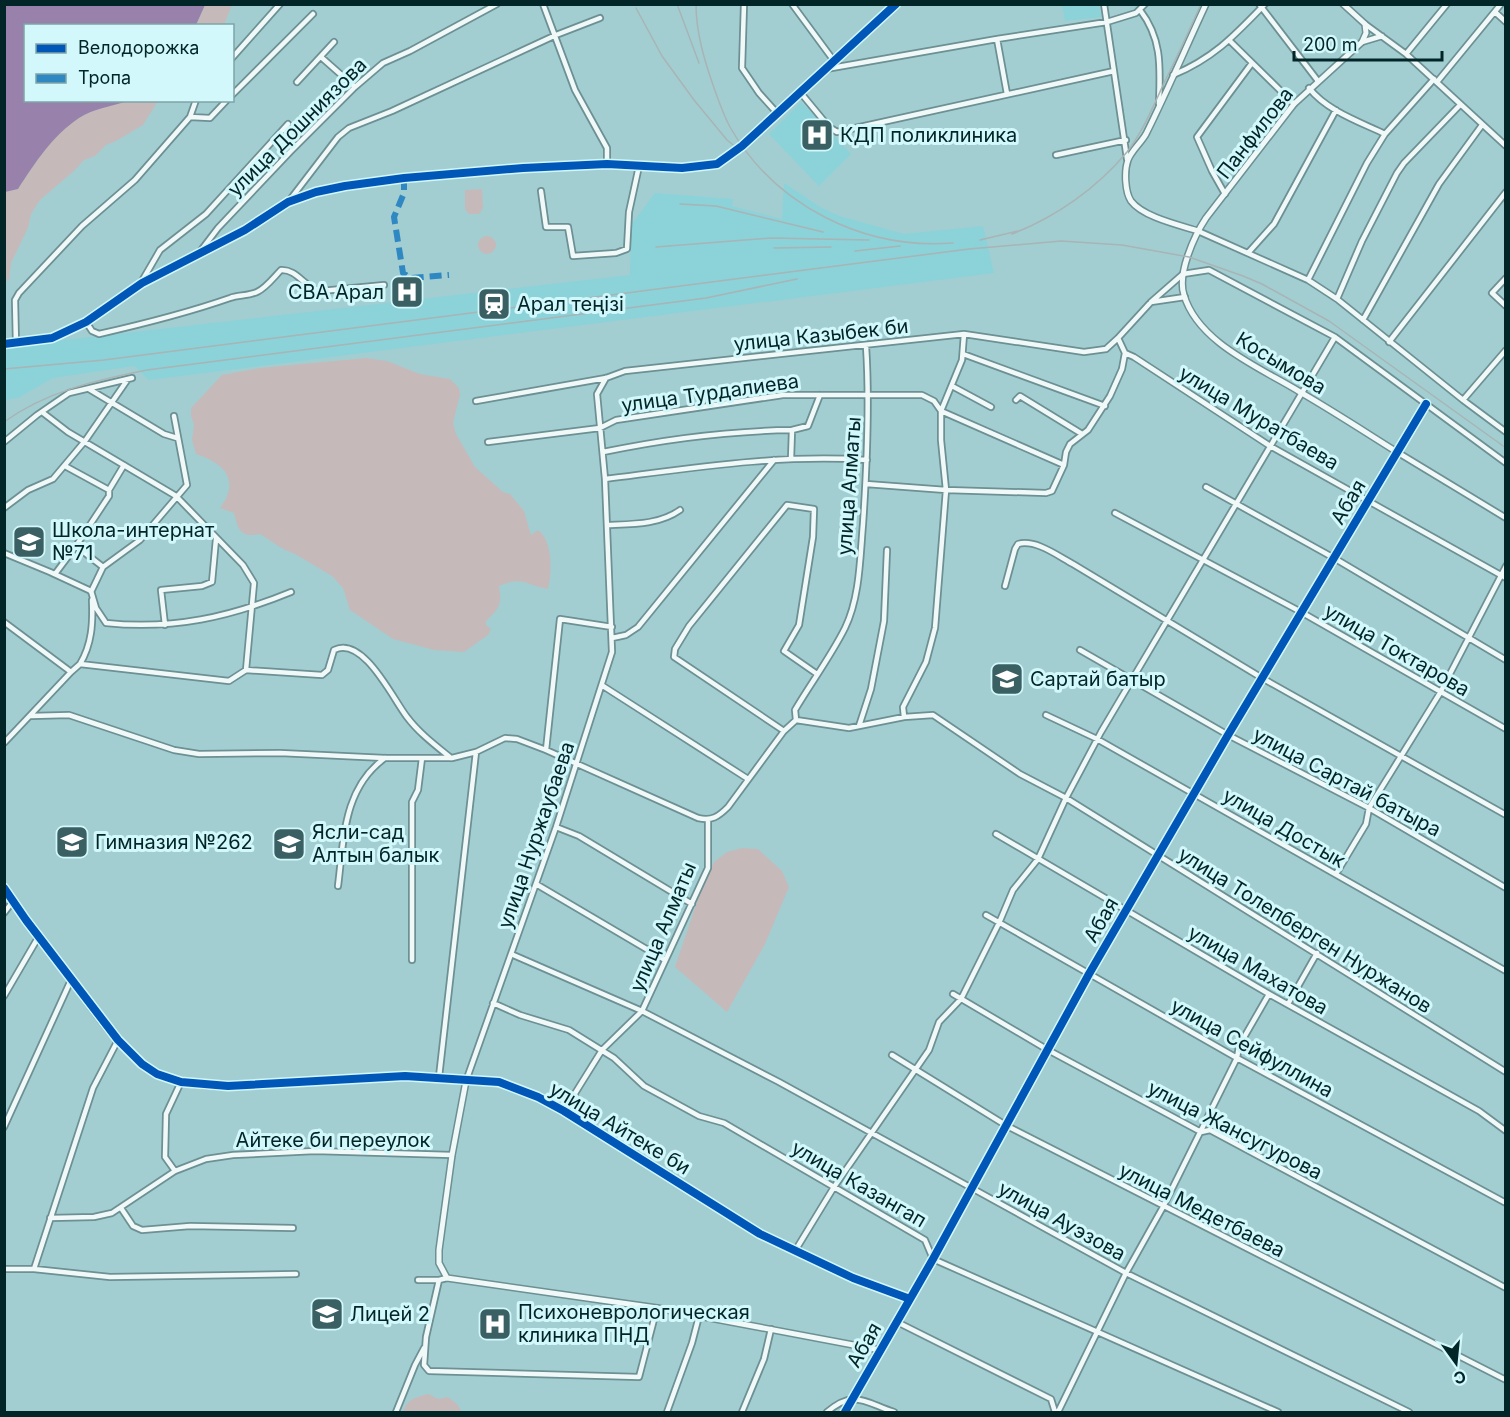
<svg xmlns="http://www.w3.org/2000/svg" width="1510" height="1417" font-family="Inter,sans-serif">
<rect width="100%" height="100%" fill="#a2ced2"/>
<path fill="#8bd2d9" d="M1062,5h37l2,12 -36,4z
M801,102l50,52 -32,32 -50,-52z
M784,183l36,24 19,9 65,18 79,-8 11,47 -845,107 -15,-14 -81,12 -35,20 -13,2 -1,-53 626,-72 1,-50 24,-32 78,6 -1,7 50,13z"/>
<path fill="#c6b9b9" d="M205,5h27l-8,20 -28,1z
M128,101h30l-15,24 -27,16 -10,4 -11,11 -11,4 -10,11 -34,29 -9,14 -3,14 -17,35 -2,17 -4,1 -1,-89 14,-3c17,-26 34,-54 61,-71 13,-9 34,-12 49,-17z
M482,189l1,19 -4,6h-10l-4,-5v-19z
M478 245a9 9 0 1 1 18 0a9 9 0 1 1-18 0Z
M366,358l21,3 33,13 30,5 9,9 1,7 -7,28 3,11 19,33 28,25 7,2 14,17 7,24 7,-5c15,11 14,42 10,59 -25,-5 -25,-13 -49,-3 3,19 1,22 -13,35v4l5,4 -3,6 -24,17 -30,-2 -41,-11 -43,-29 -7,-22 -11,-12 -37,-22 -12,-5 -23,-15c-19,4 -22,-4 -26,-21l-14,-5c21,-28 4,-45 -24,-54l-4,-14 2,-15 -3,-9v-8l31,-33 38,-7z
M742,848l16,1 24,22 7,16 -24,57 -38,68 -52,-45 24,-71 15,-34 13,-10z
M429,1394l9,5 10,-2 9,7 5,8h-59c4,-13 13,-15 26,-18z"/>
<path fill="#9882ab" d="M4,5l1,-1 200,1 -9,20 -170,1v74l102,1c-15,5 -36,8 -49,17 -27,18 -44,45 -61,71l-13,3z"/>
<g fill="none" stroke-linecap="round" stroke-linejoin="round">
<g stroke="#6c9093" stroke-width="8">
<path id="minor" d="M543,4l32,86 32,58v16
M744,4l-2,64 17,25 18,20
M792,4l42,57
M1104,4l23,155
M1259,4l59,77
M1140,10c23,30 20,59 19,94
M1495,12l11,10
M1365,24l41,30 100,92
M997,39l10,55
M1230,41l64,63
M1362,42l20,-6
M1406,54l41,-50
M321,57l34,30
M232,58l48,-54
M826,69l171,-30 110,-17 29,-9 9,-9
M1173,75c41,-17 62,-40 92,-71
M297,82l37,-40
M1437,82l64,-78
M1309,88c18,23 51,34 76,46
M800,92l29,35 8,5 277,-61
M232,95l81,-81
M190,117l6,-17
M1056,155l70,-15
M541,191l5,36h22l5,29 43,-3 11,-4 2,-37 10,-46
M1225,194l-13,-23 -15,-34 55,-74
M289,201l49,-64 11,-9 43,-17 164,-76 44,-17
M1198,231l110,49 29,19 126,101 43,32
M199,253l19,-25 72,-76 65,-65 28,-24 27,-12 87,-47
M1248,253l26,-29 62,-114
M1506,278l-14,15 14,13
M1308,280l59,-117 18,-29 49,-55
M142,281l18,-31 46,-36 82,-90
M1337,299l25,-58 35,-68 7,-10 56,-58
M1151,302l32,-28 26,-4 126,67 171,126
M1363,320l76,-136 43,-59
M86,322l6,9 7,3c44,-10 88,-21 131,-36 8,-3 18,-2 27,-6 9,-4 17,-15 24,-22 17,-1 24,19 40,21l63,-6
M1118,338l7,15
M1389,342l117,-150
M4,344l48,-6 34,-16 56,-39 103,-53 43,-28 28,-10 29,-6 59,-8 119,-10 84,-4 75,4 35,-4 25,-18 154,-142
M16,344l-1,-44 4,-7 63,-67 53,-46 55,-63 20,1 17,-18
M963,354l142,52
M606,378l-9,16 8,85 7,173 -56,175 -90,254 33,1 39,15 26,14 196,123 93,44 57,21
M952,386l39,21
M89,389l75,45 13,4
M1016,400l4,-4 62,38
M1463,400l43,-50
M476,401l130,-23 19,-7 339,-37 120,18 22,-3 12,-11 33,-36 34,-5
M1426,404l-29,48 109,66
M42,412l26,20 108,64 67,69 11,18 -8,87
M4,442l33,-27 32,-22 63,-15
M488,442l112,-14 16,-8 167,-25h139l12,6 7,10 123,54
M603,452c62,-13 125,-21 189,-22
M791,459l1,-29 16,-4 12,-31
M65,466l44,24
M605,479c87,-11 174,-25 262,-19
M866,484l80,6 100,3 6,-2 12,-26 2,-13 4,-8 18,-14 22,-34 12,-27 3,-16 9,4 136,89 236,132
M1206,487l128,71 172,102
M4,508l24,-18 25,-11 32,-38 43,-62
M1115,513l186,99 205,117
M607,525c25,-1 52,0 73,-15
M76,546l27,21
M4,553l46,19 41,19 5,17 10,15c67,7 124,-6 185,-31
M55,574l21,-28 33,-50v-6l15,-25
M1005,586l10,-37 3,-5c18,-5 40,12 55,20l189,114 244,137
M91,592l12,-25 37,-27 47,-55 -13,-69
M4,622l67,50 9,-8 149,17 17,-11 76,5 6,-5 6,-20c29,-15 59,49 73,67 12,16 28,28 44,41
M165,625l-4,-35 41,-4 10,-4 4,-43
M612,638l14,-3 12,-8 136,-167
M1080,650l148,85 141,73 137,80
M80,664c12,-20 13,-41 12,-64
M603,686l145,93
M1046,715l51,24 409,232
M31,716l38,-1 105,35 25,4 81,-1 105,5h67l24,-6 29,-14 12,1 29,11 152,68c14,3 20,-1 30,-11l56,-76 12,-11
M904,717l-1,-10 23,-45 9,-34 11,-138 -5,-50v-29l21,-51 2,-26
M796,720l53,8 55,-11 29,-2 87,59 46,24 440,274
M796,720l-1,-10c16,-27 36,-54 50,-82 15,-31 15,-70 18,-104 4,-59 7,-119 3,-178
M859,726l12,-37 13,-68 3,-71
M784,731l-110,-74 1,-8 14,-23 98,-121 27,4 -1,28 -14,88 -15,26 33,23
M4,743l67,-71
M546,750l14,-131 52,8
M556,827l23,9 113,68
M996,834l273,160 210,117 27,20
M1336,874l30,-50 3,-16 71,-115 66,-127
M536,884l129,76
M338,886c6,-47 5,-98 47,-128
M4,913l9,-12
M986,915l251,143 269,145
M511,954l131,57 137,71 347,191 283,139
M412,960v-158l6,-12 4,-32
M953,994l95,56 153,82 9,-2 296,158
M4,996l35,-60
M493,1003l27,12 49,15 45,28 30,28 55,30 25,7 201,117 8,19 345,153
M1288,1004l29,-51
M892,1055l115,71 499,254
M439,1077l37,-325
M564,1111l38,-61 40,-39 66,-143v-48
M4,1127l67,-147
M175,1171l-10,-14 1,-43 15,-32
M121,1208l12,18 9,4 48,-4 103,2
M50,1218l44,-1 18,-4 63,-42 31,-12 27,-4 82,-4 137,4
M795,1251l39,-64 95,-137 10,-28 22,-23 38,-76 14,-33 25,-31 28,-61 35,-66 234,-395
M4,1269h30l76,8 186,-3
M34,1269l59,-181 25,-48
M418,1280h21l8,-2
M439,1280l-13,57 -2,28 5,6 210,6 18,-69
M897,1322l154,77 4,13
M396,1412l19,-47 9,-17
M667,1412l25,-69 7,-27
M742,1412l22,-53 7,-30
M827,1412c27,-23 37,-10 67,0
M1058,1412l68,-139 37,-66 74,-149 2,-12 30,-52"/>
</g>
<g stroke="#6c9093" stroke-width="8">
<path id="tertiary" d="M1198,231c-19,-6 -55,-14 -67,-30 -6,-9 -7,-30 -3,-41 3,-9 13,-17 18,-26 21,-42 40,-87 60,-130
M4,888c18,28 39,54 59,81 23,31 60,88 94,105 46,21 115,10 163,6 49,-3 97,-6 146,1l-14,74 -13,95v13l8,15 210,30 223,42
M845,1412l88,-153 156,-285 139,-239 169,-283c-32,-20 -64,-41 -97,-60 -39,-24 -102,-49 -116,-97 -7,-21 10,-59 22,-77l88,-114 68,-62 4,-9 -1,-9 -22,-20"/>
</g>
<use href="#minor" stroke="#f1f8f8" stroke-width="4.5"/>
<use href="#tertiary" stroke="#f1f8f8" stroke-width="5"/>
<path stroke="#a8b4b5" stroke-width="1.5" d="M677,4l22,59
M696,4c0,28 8,55 17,81 5,14 10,29 17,42 45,79 134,123 223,116
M636,8l26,48 32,44 33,40 15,12
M680,204l36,2 107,26
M1012,234c44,-17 85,-46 115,-82 16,-21 26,-45 37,-69 13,-26 25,-52 37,-79
M980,240l38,-9
M656,247l115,-9 98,2
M774,248l57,-1
M855,251l45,-5
M4,369l100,-9 865,-111 92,-8 61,4 67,12 54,19 19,8 67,37 177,127
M4,422c43,-31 93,-42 143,-52l559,-72 91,-19"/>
<path stroke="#3088c2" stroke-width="6" stroke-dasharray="12 6" stroke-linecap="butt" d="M404,178v15l-10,24 9,56 7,5 39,-3"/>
<g stroke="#d2f8fb" stroke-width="11">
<path id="cycleway" d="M4,344l48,-6 34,-16 56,-39 103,-53 43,-28 28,-10 29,-6 59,-8 119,-10 84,-4 75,4 35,-4 25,-18 154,-142
M4,888l22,32 92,120 24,24 15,10 24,8 47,4 177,-10 94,6 39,15 26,14 196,123 93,44 57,21
M845,1412l88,-153 156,-285 139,-239 198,-331"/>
</g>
<use href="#cycleway" stroke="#0057b8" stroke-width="8"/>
</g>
<defs>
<g id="hospital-square" transform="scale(1.725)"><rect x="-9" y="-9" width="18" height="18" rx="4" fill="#3a6064" stroke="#d2f8fb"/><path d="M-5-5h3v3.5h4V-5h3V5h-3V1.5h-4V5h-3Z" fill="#fff"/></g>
<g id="station-square" transform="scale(1.725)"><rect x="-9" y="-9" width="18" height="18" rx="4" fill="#3a6064" stroke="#d2f8fb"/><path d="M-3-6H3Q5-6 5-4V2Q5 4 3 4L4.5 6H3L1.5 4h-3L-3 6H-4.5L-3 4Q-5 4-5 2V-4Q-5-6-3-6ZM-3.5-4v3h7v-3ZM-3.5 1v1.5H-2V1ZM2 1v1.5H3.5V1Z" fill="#fff"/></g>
<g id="school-square" transform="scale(1.725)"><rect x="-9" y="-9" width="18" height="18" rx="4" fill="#3a6064" stroke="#d2f8fb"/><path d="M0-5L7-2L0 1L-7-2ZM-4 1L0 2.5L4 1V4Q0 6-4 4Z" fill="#fff"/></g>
</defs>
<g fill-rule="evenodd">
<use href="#hospital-square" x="817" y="135"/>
<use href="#hospital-square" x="407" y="292"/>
<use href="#station-square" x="494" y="304"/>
<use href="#school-square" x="29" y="542"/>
<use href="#school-square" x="1007" y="679"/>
<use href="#school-square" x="72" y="842"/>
<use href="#school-square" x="289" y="844"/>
<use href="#school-square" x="327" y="1314"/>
<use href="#hospital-square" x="495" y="1324"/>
</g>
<g text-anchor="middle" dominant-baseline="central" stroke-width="6" stroke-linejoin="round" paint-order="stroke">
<g font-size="20" fill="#022528" stroke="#d2f8fb">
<text transform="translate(297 127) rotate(-45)">улица Дошниязова</text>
<text transform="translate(1255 133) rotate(-52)">Панфилова</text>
<text transform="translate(821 335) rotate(-6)">улица Казыбек би</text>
<text transform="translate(1281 363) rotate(31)">Косымова</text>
<text transform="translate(710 393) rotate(-8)">улица Турдалиева</text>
<text transform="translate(1259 418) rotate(31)">улица Муратбаева</text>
<text transform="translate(849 486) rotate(-86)">улица Алматы</text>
<text transform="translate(1348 502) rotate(-59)">Абая</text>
<text transform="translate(1397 650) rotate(30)">улица Токтарова</text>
<text transform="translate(1347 782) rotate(28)">улица Сартай батыра</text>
<text transform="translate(1284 828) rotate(30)">улица Достык</text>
<text transform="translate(536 835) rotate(-71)">улица Нуржаубаева</text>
<text transform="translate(1101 920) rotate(-60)">Абая</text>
<text transform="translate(663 927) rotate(-67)">улица Алматы</text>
<text transform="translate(1305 930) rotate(32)">улица Толепберген Нуржанов</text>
<text transform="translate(1258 970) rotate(30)">улица Махатова</text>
<text transform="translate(1252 1048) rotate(29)">улица Сейфуллина</text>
<text transform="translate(620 1128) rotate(31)">улица Айтеке би</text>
<text transform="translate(1235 1130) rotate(27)">улица Жансугурова</text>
<text x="333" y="1140">Айтеке би переулок</text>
<text transform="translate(859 1184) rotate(30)">улица Казангап</text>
<text transform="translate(1202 1210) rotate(27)">улица Медетбаева</text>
<text transform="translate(1062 1221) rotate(29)">улица Ауэзова</text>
<text transform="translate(864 1345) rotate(-60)">Абая</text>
</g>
<g font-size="20" fill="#022528" stroke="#d2f8fb" text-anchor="start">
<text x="840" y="135">КДП поликлиника</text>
<text x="384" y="292" text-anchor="end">СВА Арал</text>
<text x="517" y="304">Арал теңізі</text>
<text x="52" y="530">Школа-интернат<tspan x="52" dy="23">№71</tspan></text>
<text x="1030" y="679">Сартай батыр</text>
<text x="312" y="832">Ясли-сад<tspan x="312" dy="23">Алтын балык</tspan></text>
<text x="95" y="842">Гимназия №262</text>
<text x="518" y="1312">Психоневрологическая<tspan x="518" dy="23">клиника ПНД</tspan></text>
<text x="350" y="1314">Лицей 2</text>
</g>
</g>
<rect width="1510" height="1417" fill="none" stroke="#022528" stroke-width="12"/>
<rect x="24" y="24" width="210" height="78" fill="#d2f8fb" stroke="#7fa4a7" stroke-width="1.5"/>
<rect x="36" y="44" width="30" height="9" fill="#0057b8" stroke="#7fa4a7" stroke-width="1.5"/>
<text x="78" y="54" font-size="18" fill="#022528">Велодорожка</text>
<rect x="36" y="74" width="30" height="9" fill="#3088c2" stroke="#7fa4a7" stroke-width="1.5"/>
<text x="78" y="84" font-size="18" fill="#022528">Тропа</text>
<g transform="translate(1456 1363) rotate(165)" stroke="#d2f8fb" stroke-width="4.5" paint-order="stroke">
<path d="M0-4.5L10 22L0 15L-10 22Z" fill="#022528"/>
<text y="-9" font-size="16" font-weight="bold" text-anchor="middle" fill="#022528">С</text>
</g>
<path d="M1294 51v9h148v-9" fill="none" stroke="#022528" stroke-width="3"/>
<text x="1303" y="51" font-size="18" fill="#022528" stroke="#d2f8fb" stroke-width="4.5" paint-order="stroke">200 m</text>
</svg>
